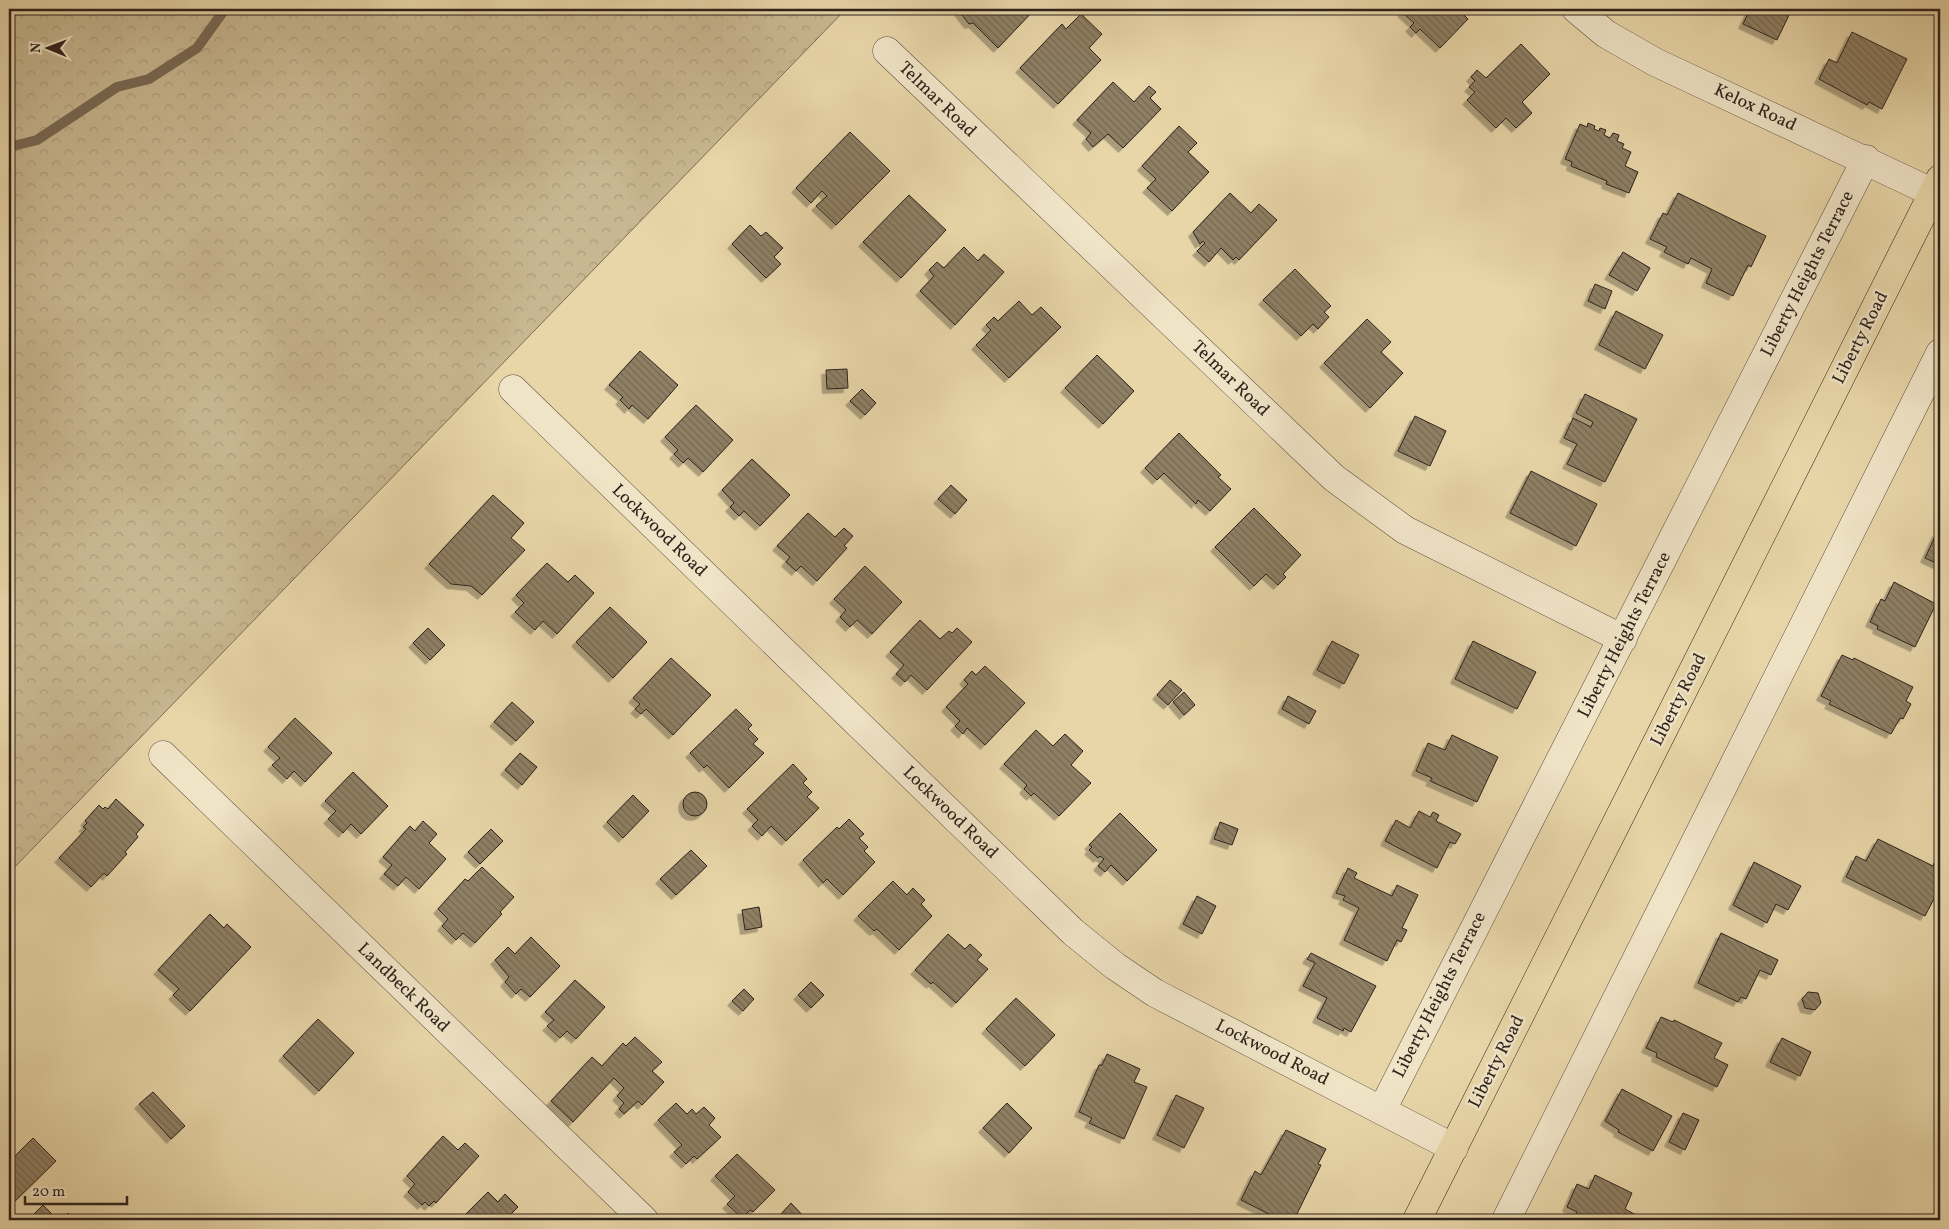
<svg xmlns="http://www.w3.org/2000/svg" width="1949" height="1229" font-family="Vollkorn,serif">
<defs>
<pattern id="forest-crowns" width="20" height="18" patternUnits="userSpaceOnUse" patternTransform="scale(1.25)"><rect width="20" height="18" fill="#c8b791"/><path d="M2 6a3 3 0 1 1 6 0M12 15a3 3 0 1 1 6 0" fill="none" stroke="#ac9d7c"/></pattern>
<pattern id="building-back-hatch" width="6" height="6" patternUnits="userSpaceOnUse" patternTransform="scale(1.25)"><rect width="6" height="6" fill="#8f8065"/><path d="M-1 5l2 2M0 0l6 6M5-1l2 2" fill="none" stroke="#756852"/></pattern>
<filter id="shadow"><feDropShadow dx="-4.5" dy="4.5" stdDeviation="0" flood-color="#0004"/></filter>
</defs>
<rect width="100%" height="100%" fill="#e8d6a9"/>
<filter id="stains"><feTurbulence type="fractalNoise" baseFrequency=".004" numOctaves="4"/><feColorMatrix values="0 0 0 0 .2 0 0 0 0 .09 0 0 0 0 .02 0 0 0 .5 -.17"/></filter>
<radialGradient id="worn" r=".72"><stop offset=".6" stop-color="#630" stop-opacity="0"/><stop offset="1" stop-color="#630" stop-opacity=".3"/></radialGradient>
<path fill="url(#forest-crowns)" stroke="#7b6c56" d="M9,9h837l-837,864z"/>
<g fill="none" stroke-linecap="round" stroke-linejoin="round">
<path stroke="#786954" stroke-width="10" d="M9,147l28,-7 80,-53 32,-8 48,-31 28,-39"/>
</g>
<path fill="url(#building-back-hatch)" stroke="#2e221c" filter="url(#shadow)" d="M962,9h73l-37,39 -25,-25 -4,1 -10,-13z
M1406,9h52l10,10 -28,29 -20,-19 -4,4 -6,-6 4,-4 -12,-11z
M1750,9h42l-15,31 -34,-16z
M1081,14l21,20 -13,14 12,12 -43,44 -38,-36 42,-44 4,5z
M1852,32l55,27 -25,50 -13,-7 -2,3 -48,-26 10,-20 8,4z
M1521,44l29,30 -28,28 10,11 -16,15 -10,-10 -10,10 -29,-28 8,-8 -6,-5 6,-6 -4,-4 6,-7 9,8z
M1113,82l21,20 15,-16 7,6 -6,6 11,11 -38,39 -15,-14 -15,13 -7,-8 5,-6 -14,-13z
M1588,123l7,3 -1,3 5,2 1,-3 6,2 -2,5 6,3 3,-5 6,2 -2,6 7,3 -2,4 9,4 -6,14 13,6 -9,21 -23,-9 1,-3 -36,-15 1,-4 -7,-3 15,-35 7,3z
M1179,126l18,17 -9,9 21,20 -37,39 -25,-23 9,-9 -14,-13z
M850,132l40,39 -54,54 -20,-19 11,-10 -5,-5 -11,12 -15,-15z
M1230,193l21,20 8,-9 18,16 -38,40 -3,-3 -3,3 -12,-12 -12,14 -12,-11 8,-8 -2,-2 -3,3 -7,-12z
M1678,193l88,43 -15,31 -3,-2 -15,31 -27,-13 6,-14 -21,-11 -3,6 -24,-12 3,-5 -17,-8 13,-26 4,2z
M909,195l37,35 -45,48 -38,-36z
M750,225l11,11 5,-4 17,16 -9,9 7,7 -15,14 -34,-34z
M964,247l14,14 6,-7 20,18 -49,53 -35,-34 14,-15 -5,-6 8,-8 7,6z
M1623,252l27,16 -13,23 -28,-16z
M1295,269l36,37 -7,6 5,5 -11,12 -5,-5 -12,12 -38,-36z
M1595,284l17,7 -7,18 -17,-8z
M1019,301l13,14 9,-8 20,20 -52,51 -33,-33 15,-15 -5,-5 8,-8 4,4z
M1616,311l47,24 -18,34 -46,-24z
M1367,319l24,23 -10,10 22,21 -33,35 -46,-45z
M640,351l38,34 -30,34 -16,-14 -3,4 -9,-9 3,-3 -14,-12z
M1097,355l37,36 -31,33 -38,-36z
M847,369l1,19 -21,1 -1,-19z
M862,389l14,14 -11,12 -15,-14z
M1585,394l52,25 -32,63 -38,-18 10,-20 -13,-6 9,-20 18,9 2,-5 -17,-9z
M696,405l37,35 -30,32 -15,-14 -5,5 -9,-9 4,-4 -13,-13z
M1415,416l31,15 -16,35 -32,-15z
M1179,433l42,42 -3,2 13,12 -21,22 -12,-11 -2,4 -32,-31 -7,7 -12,-12z
M752,459l38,36 -30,31 -16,-15 -5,5 -9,-9 4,-4 -12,-13z
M1531,471l66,33 -21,42 -66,-33z
M951,485l16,15 -12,14 -17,-15z
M493,495l31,28 -13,15 14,12 -43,45 -11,-9 -20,-2 -22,-20z
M1254,508l47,47 -18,19 3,3 -8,8 -12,-11 -12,12 -39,-39z
M808,513l27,24 9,-9 9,8 -9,10 3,2 -30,33 -16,-15 -5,5 -10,-9 4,-5 -13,-11z
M1937,532l3,1v32l-15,-7z
M547,563l21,19 7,-7 19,18 -37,41 -14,-13 -8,9 -20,-18 9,-9 -8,-8z
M865,566l37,36 -30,32 -15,-14 -7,7 -10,-10 6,-7 -12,-11z
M1894,582l42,22 -21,43 -38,-18 1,-3 -8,-4 11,-23 4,2z
M610,607l37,35 -34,36 -37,-36z
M920,620l20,19 9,-8 3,2 5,-5 15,14 -45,48 -16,-15 -6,7 -9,-8 8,-9 -14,-13z
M428,628l17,17 -15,15 -17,-17z
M1332,641l27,14 -15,29 -27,-14z
M1473,641l63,31 -19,37 -62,-30z
M1842,655l11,5 1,-2 59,29 -7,14 5,3 -8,15 -3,-1 -9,16 -62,-30 2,-3 -10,-5z
M671,658l40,37 -38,40 -27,-26 -5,5 -6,-5 5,-5 -7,-6z
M985,666l40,37 -40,42 -18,-17 -4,6 -8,-8 5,-5 -14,-14 22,-23 -4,-4 8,-9 4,4z
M1170,680l12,10 -14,15 -11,-10z
M1184,692l11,13 -11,10 -11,-13z
M1288,696l28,15 -7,13 -27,-15z
M512,702l22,20 -18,19 -22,-19z
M736,709l16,16 -4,4 10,10 -5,5 11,9 -35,35 -22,-23 -3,3 -14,-15z
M295,718l37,35 -27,29 -11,-11 -7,8 -15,-14 8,-7 -12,-11z
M1036,730l17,16 12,-12 18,17 -12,14 20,18 -32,33 -25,-23 -3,3 -7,-7 3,-4 -23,-21z
M1452,735l46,22 -21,45 -47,-21 2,-3 -16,-7 12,-28 17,7z
M520,753l17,14 -15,18 -17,-15z
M793,764l14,15 -4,4 9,9 -5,5 12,11 -33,33 -15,-15 -9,10 -10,-10 6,-6 -11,-11z
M353,772l35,34 -27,28 -10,-10 -8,9 -15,-14 8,-8 -11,-10z
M683 804a12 12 0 1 1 24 0a12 12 0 1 1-24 0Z
M633,795l16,16 -26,27 -16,-16z
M116,799l28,26 -8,9 2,3 -13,15 2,2 -20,22 -3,-3 -13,14 -32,-29 27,-29 -3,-2 4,-4 -2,-2 14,-16 4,4 2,-2 3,2z
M1419,811l11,6 3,-5 6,3 -3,6 25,13 -6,10 -5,-2 -13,26 -52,-27 11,-21 14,8z
M1120,813l37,37 -30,31 -16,-16 -6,7 -7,-6 6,-7 -4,-3 -2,2 -9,-8 3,-3 -3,-2z
M849,819l15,15 -5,4 9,9 -4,4 11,11 -32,33 -16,-16 -4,4 -20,-23 34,-33 2,2z
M423,821l14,13 -8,9 17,16 -27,30 -13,-12 -8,9 -14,-12 8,-9 -9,-8 27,-31 5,5z
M1220,822l18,7 -6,16 -18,-6z
M491,829l12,12 -23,23 -12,-12z
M1878,839l55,27 1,-3 6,3v28l-3,-1 -12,23 -79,-39 10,-21 10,5z
M691,850l16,16 -31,29 -16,-16z
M1754,862l47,24 -13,24 -12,-6 -9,19 -34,-18z
M482,867l32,30 -14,15 2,2 -27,29 -12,-10 -7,7 -14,-14 6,-7 -10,-10 27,-30 3,2z
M1348,868l9,5 -3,5 38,18 5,-11 21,10 -16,33 5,2 -6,12 -4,-2 -10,21 -43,-21 15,-32 -16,-8 2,-4 -9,-3z
M893,881l14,14 6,-7 12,12 -4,4 11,12 -33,34 -22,-21 -3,2 -16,-15z
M1197,896l19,10 -14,28 -19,-10z
M759,907l3,20 -17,3 -3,-20z
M210,914l14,14 3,-4 24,23 -61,64 -17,-16 6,-6 -21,-19z
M1721,933l57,27 -7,15 -11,-5 -14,29 -5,-2 -3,5 -40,-19z
M948,934l17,15 5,-5 12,11 -5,5 11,9 -32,34 -23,-21 -2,2 -16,-14z
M531,937l29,29 -30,31 -9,-8 -5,5 -11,-12 4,-5 -14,-17 13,-13 7,7z
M1311,953l65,33 -25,46 -7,-4 -1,3 -26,-13 10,-20 -24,-12 12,-23 -8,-4z
M575,980l30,27 -29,32 -9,-8 -7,7 -13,-12 7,-6 -9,-8z
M811,982l13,13 -13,13 -13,-13z
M744,989l10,10 -11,12 -11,-10z
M1808,992l10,1 3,10 -6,7 -10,-2 -3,-9z
M1016,998l39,37 -30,31 -39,-37z
M1661,1017l12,5 1,-2 48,23 -8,15 14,7 -11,22 -61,-30 1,-4 -11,-5z
M318,1019l36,34 -35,38 -36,-35z
M635,1037l27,25 -10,9 12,11 -22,23 -4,-4 -14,13 -5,-5 5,-6 -7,-7 7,-8 -10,-10 -41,44 -22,-21 41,-44 10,9 21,-23 3,3z
M1782,1038l29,14 -11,24 -30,-14z
M1107,1054l33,15 -6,13 13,5 -23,52 -35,-16 3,-5 -13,-6 20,-47h3z
M1622,1089l50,27 -19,35 -35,-19 1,-2 -14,-9z
M153,1092l32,34 -14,13 -32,-35z
M1176,1095l28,13 -20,40 -27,-13z
M676,1103l11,11 5,-5 4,5 8,-7 11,11 -6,7 12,12 -24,22 -3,-3 -8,8 -12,-12 8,-7 -24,-25z
M1007,1103l25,25 -23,25 -26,-25z
M1683,1113l16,7 -14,30 -16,-8z
M1286,1130l40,19 -8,15 3,1 -27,55h-13l-40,-20 14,-29 6,4z
M443,1136l15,14 7,-7 14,13 -43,47 -2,-2 -5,5 -4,-4 -3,3 -14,-13 7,-8 -8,-8z
M33,1138l23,23 -47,46v-45z
M737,1154l38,36 -22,22 -3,-2 -8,8 -15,-14 8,-8 -20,-20z
M1595,1175l37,18 -7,16 20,11h-64l-7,-3 3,-5 -10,-5 10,-23 12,5z
M488,1192l10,10 7,-8 13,13 -8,8 5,5h-55z
M791,1203l16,17h-31z
M43,1205l15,15h-30z
M1940,1212v8h-9z
M68,1213l7,7h-14z"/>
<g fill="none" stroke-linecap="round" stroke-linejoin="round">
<g stroke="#5c4f3f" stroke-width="29">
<path id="minor" d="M1576,9l30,25 49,28 285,134
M887,51l447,427 71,52 218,109
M513,389l560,543 42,34 40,27 299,155
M163,755l481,465
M1382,1110l484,-951
M1506,1220l434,-867"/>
</g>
<g stroke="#2e221c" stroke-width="29">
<path id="primary" d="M1417,1220l523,-1041"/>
</g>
<use href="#minor" stroke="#f0e4c7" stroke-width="28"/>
<use href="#primary" stroke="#e8d6a9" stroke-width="28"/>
</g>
<g text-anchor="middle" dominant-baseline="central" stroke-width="5" stroke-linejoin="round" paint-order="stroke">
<g font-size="18" fill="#2e221c" stroke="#f0e4c7">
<text transform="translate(937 100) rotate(44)">Telmar Road</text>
<text transform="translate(1755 108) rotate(25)">Kelox Road</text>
<text transform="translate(1808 274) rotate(-63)">Liberty Heights Terrace</text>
<text transform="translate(1861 338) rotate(-63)">Liberty Road</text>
<text transform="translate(1230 379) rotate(44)">Telmar Road</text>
<text transform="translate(659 531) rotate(44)">Lockwood Road</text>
<text transform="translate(1625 635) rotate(-63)">Liberty Heights Terrace</text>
<text transform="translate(1679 700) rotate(-63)">Liberty Road</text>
<text transform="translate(950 813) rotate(44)">Lockwood Road</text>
<text transform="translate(403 988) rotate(44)">Landbeck Road</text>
<text transform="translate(1440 995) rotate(-63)">Liberty Heights Terrace</text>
<text transform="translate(1272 1053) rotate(27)">Lockwood Road</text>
<text transform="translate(1497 1062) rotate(-63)">Liberty Road</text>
</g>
</g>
<rect width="1949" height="1229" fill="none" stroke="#e8d6a9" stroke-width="30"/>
<rect x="10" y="10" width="1929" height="1209" fill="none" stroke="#2e221c" stroke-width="2.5"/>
<rect x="15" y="15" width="1919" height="1199" fill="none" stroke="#2e221c"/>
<g transform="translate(48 48) rotate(271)" stroke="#f0e4c7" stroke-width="4" paint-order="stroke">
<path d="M0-4L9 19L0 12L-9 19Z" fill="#2e221c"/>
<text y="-8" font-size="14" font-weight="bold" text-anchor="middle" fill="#2e221c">N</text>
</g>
<path d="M25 1196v8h102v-8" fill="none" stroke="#2e221c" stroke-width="2.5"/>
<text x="32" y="1196" font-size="15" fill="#2e221c" stroke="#f0e4c7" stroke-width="4" paint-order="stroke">20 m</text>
<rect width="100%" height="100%" filter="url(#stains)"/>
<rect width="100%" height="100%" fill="url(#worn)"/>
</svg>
